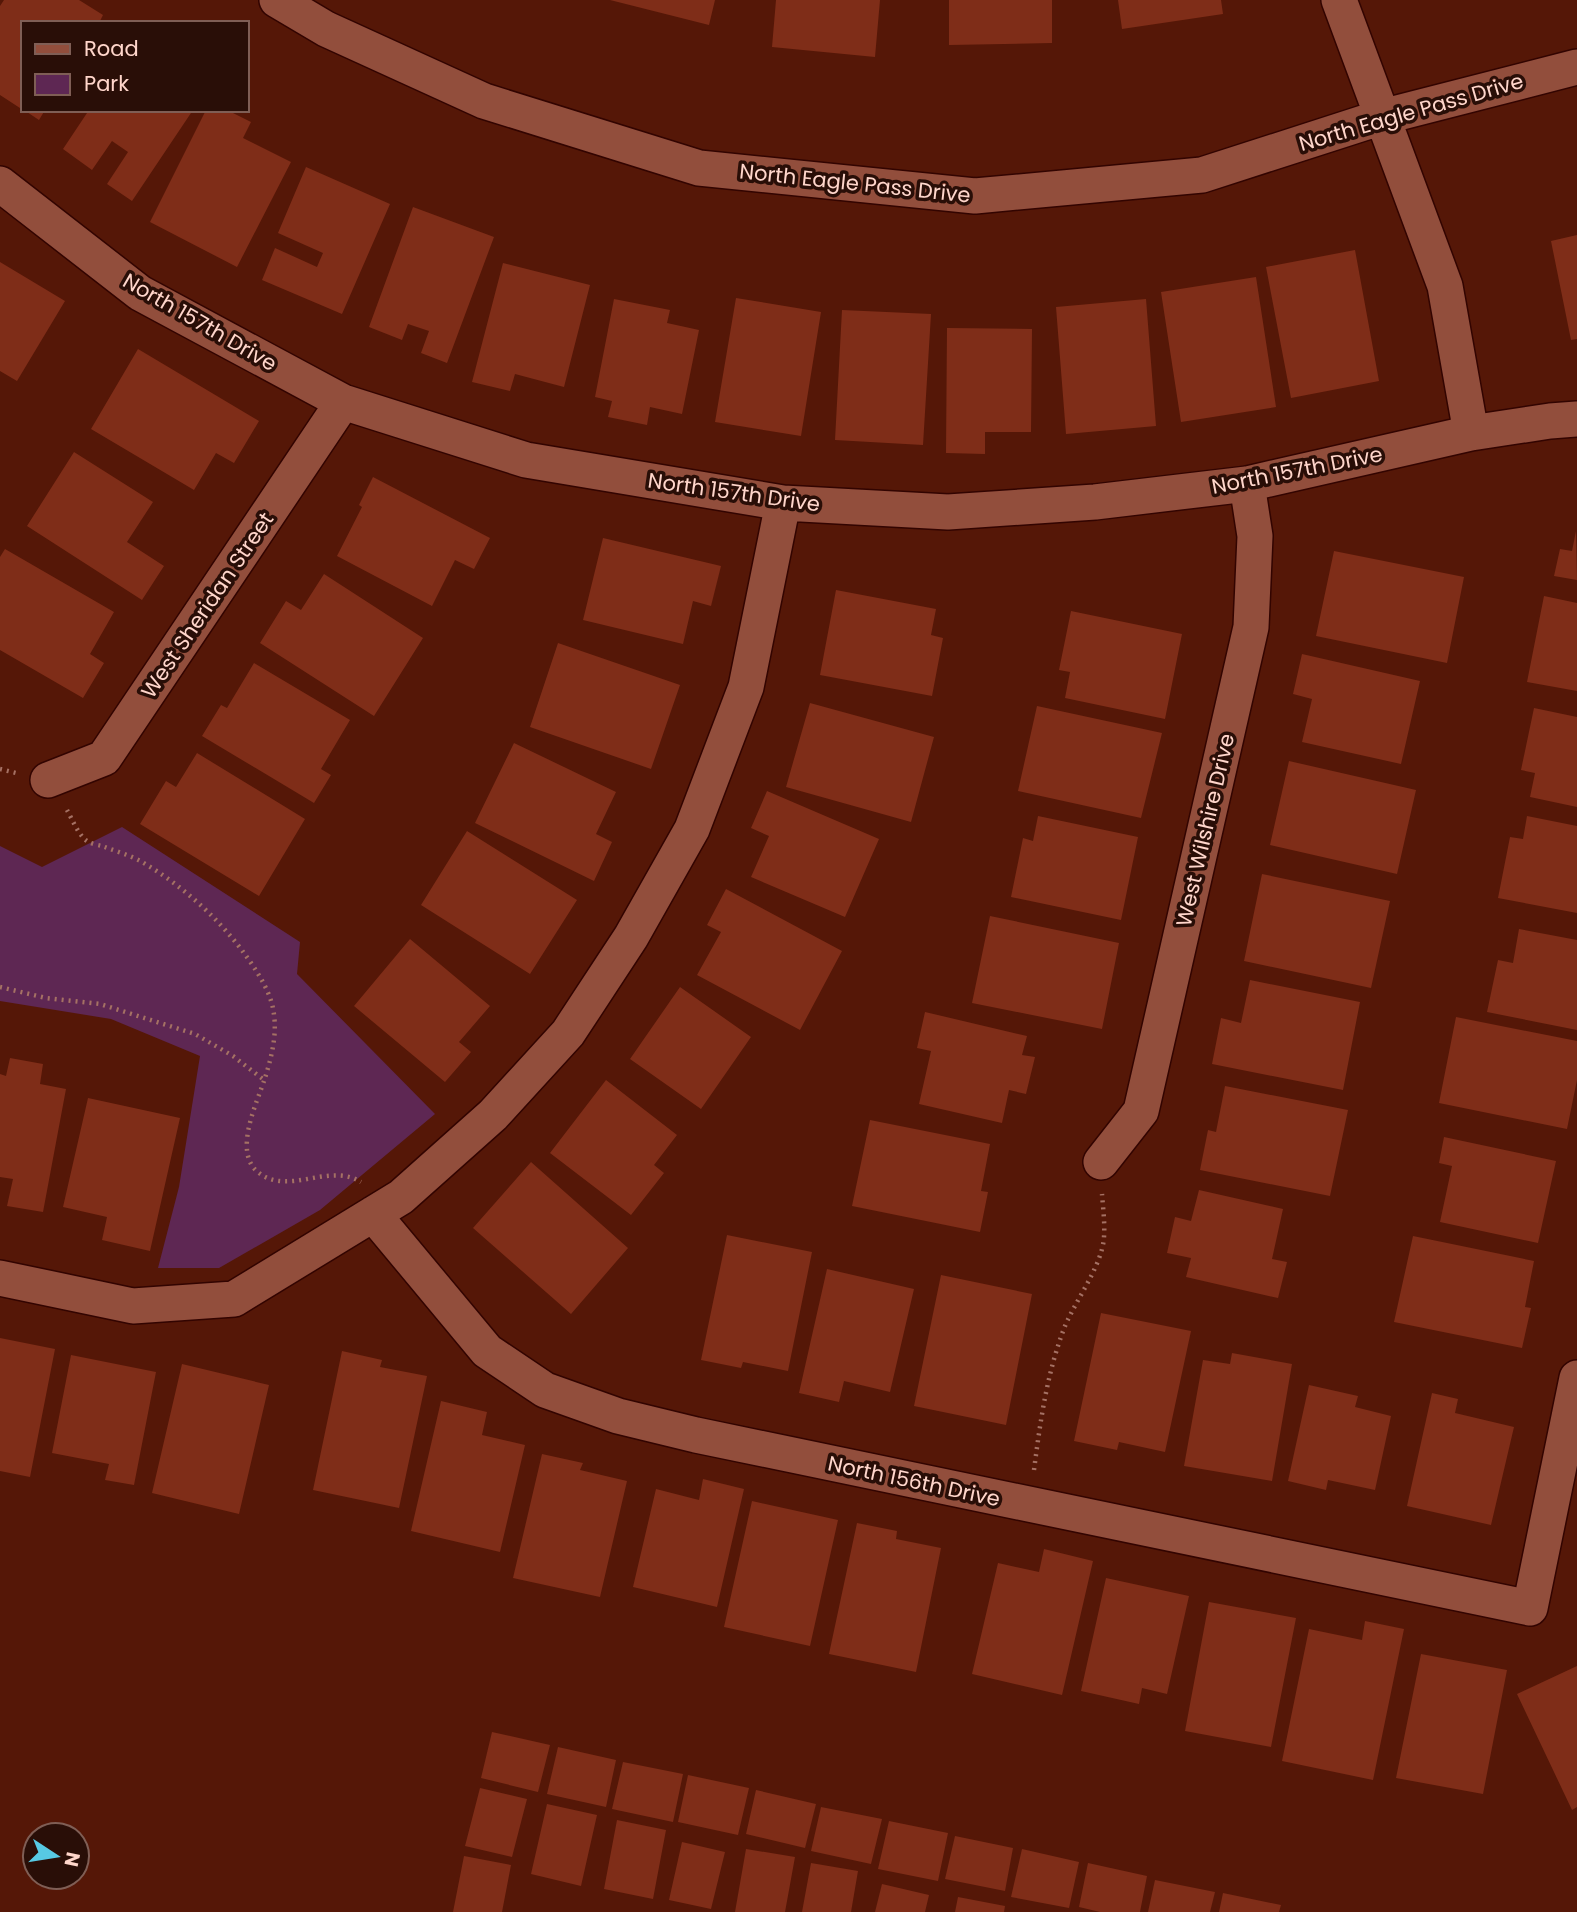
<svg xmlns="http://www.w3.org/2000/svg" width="1577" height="1912" font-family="Poppins,sans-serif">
<rect width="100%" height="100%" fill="#551707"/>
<path fill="#5e2753" d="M122,827l178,115 -3,32 138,140 -115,96 -101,58h-61l21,-81 21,-131 -89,-37 -111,-18v-155l42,21z"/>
<path fill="#7f2d18" d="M4,0h75l24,15 -4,8h-76v87l-23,-15v-89z
M610,0h105l-6,25z
M776,0h104l-5,57 -103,-10z
M949,0h103v43l-103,2z
M1118,0h103l2,14 -101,15z
M24,110h21l-6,10z
M89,110h104l-61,91 -25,-17 21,-32 -16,-11 -20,29 -29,-21z
M206,110h21l24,12 -8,16 48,24 -54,105 -87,-45z
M306,167l84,37 -48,110 -80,-34 13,-32 42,19 6,-14 -45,-20z
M413,207l81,30 -47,126 -26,-10 8,-22 -21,-7 -6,16 -33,-13z
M1577,235v104l-6,1 -20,-99z
M1355,250l24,131 -88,17 -25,-131z
M0,262l65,39 -48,80 -17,-10z
M503,263l87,22 -26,102 -49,-13 -5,17 -38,-9z
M1256,277l20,130 -95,15 -20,-130z
M736,298l85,14 -20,124 -86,-14z
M614,299l56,11 -3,13 32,7 -17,84 -32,-7 -3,18 -39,-8 4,-16 -17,-4z
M1146,299l10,127 -90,8 -10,-127z
M842,310l89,4 -8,131 -88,-5z
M947,328l85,1 -1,103h-46v22l-39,-1z
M138,349l121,72 -25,42 -18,-10 -22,37 -103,-61z
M74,452l79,50 -26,40 37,24 -22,34 -115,-74z
M373,477l117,61 -16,31 -19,-9 -23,46 -95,-50 25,-49 -3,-2z
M1576,531l1,49 -23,-4 6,-27 12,2z
M603,538l118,28 -10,40 -18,-5 -10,43 -100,-24z
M5,549l109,63 -24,42 14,9 -21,35 -83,-48v-93z
M1334,551l130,26 -17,86 -131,-27z
M324,574l99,64 -49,78 -114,-73 26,-42 15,9z
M836,590l100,19 -5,26 12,3 -11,58 -112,-21z
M1544,596l33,7v88l-50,-9z
M1071,611l111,23 -17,85 -100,-21 5,-26 -11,-2z
M558,643l122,42 -29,84 -121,-42z
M1302,654l118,27 -19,83 -99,-22 10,-43 -19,-5z
M254,663l96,57 -29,49 10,6 -17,28 -112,-67 19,-31 6,3z
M810,703l124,34 -23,85 -125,-35z
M1037,706l125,27 -21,85 -123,-27z
M1534,708l43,9v90l-47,-10 5,-24 -14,-3z
M514,743l102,49 -20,42 16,8 -18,39 -119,-58z
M197,753l108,66 -46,77 -119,-72 26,-43 10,6z
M1289,761l127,29 -19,84 -127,-29z
M767,791l112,48 -34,78 -94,-40 18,-41 -18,-8z
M1038,816l100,21 -17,83 -110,-23 12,-59 10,3z
M1527,816l50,10v87l-79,-15 12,-61 13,2z
M467,831l110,69 -47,74 -109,-69z
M1262,874l128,27 -19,87 -127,-27z
M726,889l116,62 -42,79 -103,-55 24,-43 -14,-7z
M990,916l129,27 -17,86 -130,-26z
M1519,929l58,11v90l-90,-18 11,-52 15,3z
M410,939l80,67 -31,36 12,10 -26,30 -91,-76z
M1250,980l110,22 -17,88 -131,-26 9,-46 20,5z
M680,987l71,50 -50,72 -71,-50z
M925,1012l102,24 -5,19 13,2 -9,37 -17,-4 -7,33 -83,-19 12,-53 -14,-3z
M1456,1017l121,24v39l-10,49 -128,-26z
M10,1058l33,6 -3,20 26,5 -23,123 -36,-6 6,-27 -13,-2v-103l6,2z
M606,1080l71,55 -23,30 10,8 -33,42 -81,-62z
M1225,1086l123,24 -18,86 -130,-26 8,-40 8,2z
M88,1098l92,20 -30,133 -48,-11 5,-23 -44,-10z
M870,1120l120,24 -9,47 7,1 -8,40 -128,-26z
M1444,1137l112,24 -18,82 -98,-21 12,-56 -13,-3z
M531,1162l97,86 -57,66 -98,-86z
M1199,1190l84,19 -11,50 15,3 -9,36 -92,-21 5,-19 -24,-5 8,-36 16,4z
M727,1235l85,17 -24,119 -45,-9 -2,6 -40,-8z
M1413,1236l121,25 -9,46 6,1 -9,40 -128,-26z
M827,1269l87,20 -24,103 -46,-11 -5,21 -40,-9z
M941,1275l91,19 -26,131 -92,-19z
M1101,1313l90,18 -26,121 -46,-10 -2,8 -43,-9z
M0,1338l55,11 -25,128 -30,-6z
M342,1351l40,9 -2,7 47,9 -28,132 -86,-18z
M1232,1353l60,11 -20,117 -88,-15 19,-106 27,4z
M71,1355l85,17 -22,113 -29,-5 4,-16 -57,-11z
M182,1364l87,21 -30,129 -87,-21z
M1309,1385l49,11 -3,11 36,9 -16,74 -47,-10 -2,10 -38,-9z
M1432,1393l26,6 -3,14 59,14 -23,98 -84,-19z
M441,1401l46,11 -5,23 43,10 -25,107 -89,-21z
M542,1454l41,9 -3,7 47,11 -27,116 -87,-19z
M703,1479l41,10 -27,118 -84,-20 23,-98 43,11z
M752,1501l86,19 -28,126 -86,-19z
M857,1523l40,8 -1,8 45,9 -25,124 -87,-18z
M1044,1549l49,12 -31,134 -90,-21 26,-111 41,9z
M1106,1578l83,18 -22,98 -25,-6 -3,16 -58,-13z
M1209,1602l87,16 -25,129 -86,-16z
M1365,1621l39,8 -31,151 -91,-19 27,-132 53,11z
M1421,1654l86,16 -24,124 -87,-16z
M1577,1666v141l-5,3 -55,-116z
M492,1732l58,13 -12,47 -57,-14z
M558,1747l58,13 -10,47 -59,-13z
M623,1762l60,12 -10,48 -61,-13z
M688,1775l61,13 -11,47 -60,-13z
M480,1788l47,11 -15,58 -47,-11z
M756,1790l60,14 -11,44 -59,-14z
M547,1804l50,11 -16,71 -50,-12z
M821,1807l61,12 -11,45 -60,-13z
M617,1820l49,10 -13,69 -49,-10z
M889,1821l59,12 -10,48 -60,-12z
M955,1836l58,12 -8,43 -60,-12z
M682,1842l43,10 -14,57 -42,-9z
M746,1849l49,8 -10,55h-50z
M1022,1849l57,13 -10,46 -58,-11z
M464,1856l47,9 -9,47h-49z
M811,1863l47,8 -7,41h-49z
M1088,1863l59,13 -7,36h-40l-21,-5z
M1155,1880l60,12 -5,20h-62z
M882,1884l47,11 -4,17h-50z
M1223,1893l58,12 -2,7h-60z
M958,1897l47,9 -1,6h-49z"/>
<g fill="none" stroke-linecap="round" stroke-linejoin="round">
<g stroke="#320400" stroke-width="38">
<path id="minor" d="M277,0l49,29 158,72 215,67 276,28 227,-21 180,-58 195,-50
M1339,0l106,286 26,147
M0,184l140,109 203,109 183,58 257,43 165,9 147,-10 152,-18 224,-51 79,-12 27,-2
M48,780l56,-22 239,-356
M1101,1162l40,-51 110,-484 4,-91 -8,-52
M373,1214l114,137 58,39 73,26 78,19 834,173 47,-230
M0,1278l133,28 101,-7 167,-102 92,-82 75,-82 63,-96 61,-108 54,-142 37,-184"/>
</g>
<path stroke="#a57164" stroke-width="4.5" stroke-dasharray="2 5" stroke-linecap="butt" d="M0,769l16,4
M67,810c5,9 12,26 20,31 4,3 11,4 15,5 13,5 28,9 40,16 38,22 73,53 99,87 14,19 31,43 33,66 3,21 -3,44 -9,63 -8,25 -33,75 -6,95 30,23 70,-11 102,9
M0,987l46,11 54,6 95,30 38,22 31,24
M1034,1470c6,-46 12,-91 28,-136 10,-30 40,-66 42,-97 1,-14 -1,-29 -2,-43"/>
<use href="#minor" stroke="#924e3c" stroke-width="35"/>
</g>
<g text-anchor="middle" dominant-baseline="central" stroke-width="7" stroke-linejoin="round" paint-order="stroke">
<g font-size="21" fill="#ffd6cb" stroke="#290e07">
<text transform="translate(1411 112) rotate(-16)">North Eagle Pass Drive</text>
<text transform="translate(855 183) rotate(6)">North Eagle Pass Drive</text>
<text transform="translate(200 322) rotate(30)">North 157th Drive</text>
<text transform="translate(1297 470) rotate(-11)">North 157th Drive</text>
<text transform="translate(734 492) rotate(8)">North 157th Drive</text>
<text transform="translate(207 605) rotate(-56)">West Sheridan Street</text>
<text transform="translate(1205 830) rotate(-77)">West Wilshire Drive</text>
<text transform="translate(914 1481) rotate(12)">North 156th Drive</text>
</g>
</g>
<rect x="21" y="21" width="228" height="91" fill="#290e07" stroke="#7f5e55" stroke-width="2"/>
<rect x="35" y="44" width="35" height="10" fill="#924e3c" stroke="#7f5e55" stroke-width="2"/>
<text x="84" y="56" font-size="21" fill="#ffd6cb">Road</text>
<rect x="35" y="74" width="35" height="21" fill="#5e2753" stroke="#7f5e55" stroke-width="2"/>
<text x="84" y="91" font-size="21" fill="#ffd6cb">Park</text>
<g transform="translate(56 1856) rotate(102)"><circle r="33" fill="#290e07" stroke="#7f5e55" stroke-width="2"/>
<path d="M0-5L12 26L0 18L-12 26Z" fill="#57c9e3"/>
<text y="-10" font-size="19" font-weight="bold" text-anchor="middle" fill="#ffd6cb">N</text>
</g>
</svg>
